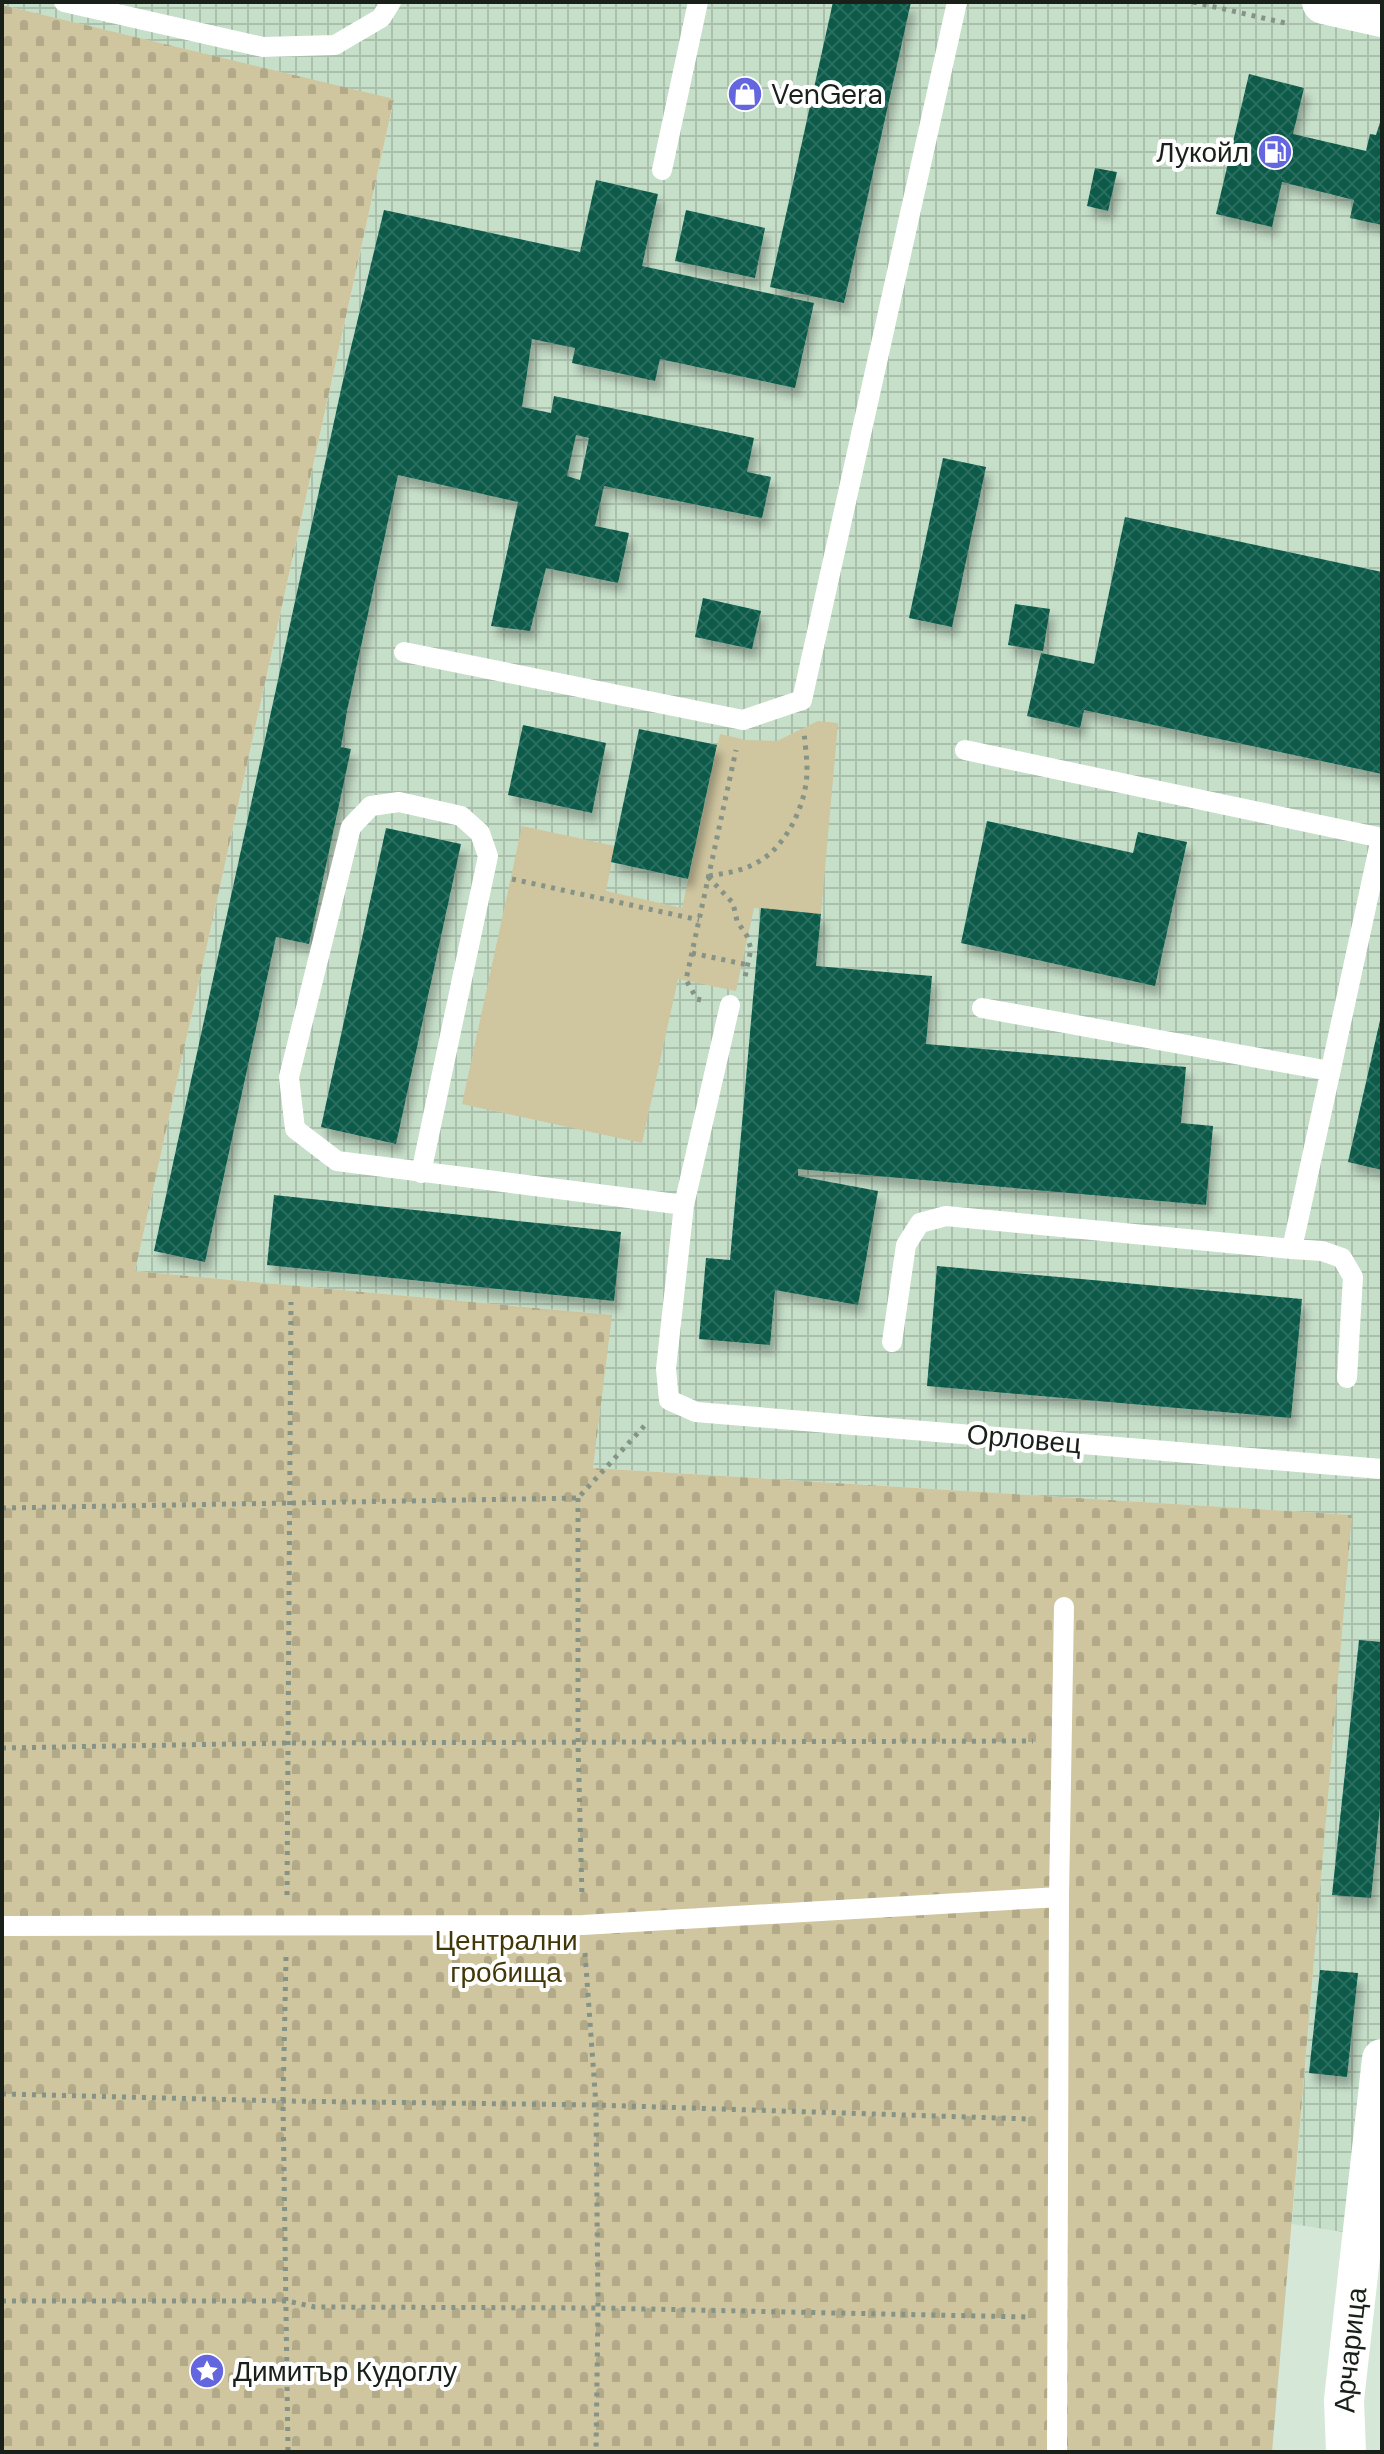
<svg xmlns="http://www.w3.org/2000/svg" width="1384" height="2454" font-family="'DM Sans',sans-serif">
<defs>
<pattern id="industrial-grid" width="8" height="8" patternUnits="userSpaceOnUse" patternTransform="scale(2)"><rect width="8" height="8" fill="#c6dfc9"/><path d="M0 4h8M4 0v8" fill="none" stroke="#aabfac"/></pattern>
<pattern id="cemetery-stones" width="16" height="16" patternUnits="userSpaceOnUse" patternTransform="scale(2)"><rect width="16" height="16" fill="#cfc59f"/><path d="M2 7V4a2 2 0 0 1 4 0v3zM10 15v-3a2 2 0 0 1 4 0v3z" fill="#b1a988"/></pattern>
<pattern id="building-cross-hatch" width="8" height="8" patternUnits="userSpaceOnUse" patternTransform="scale(2)"><rect width="8" height="8" fill="#085a49"/><path d="M0 0l8 8M0 8l8-8" fill="none" stroke="#2c6e60"/></pattern>
<filter id="shadow"><feDropShadow dx="5" dy="9" stdDeviation="4" flood-color="#0004"/></filter>
</defs>
<rect width="100%" height="100%" fill="#d5e8d7"/>
<path fill="url(#industrial-grid)" d="M2,2h1380v2236l-90,-14 59,-709 -758,-47 18,-153 -476,-44 259,-1171 -392,-95z"/>
<path fill="#cfc59f" d="M818,721l20,2 -17,191 -67,-6 -18,83 -58,-12 -36,164 -180,-39 60,-278 93,20 -9,45 76,17 38,-174 26,6 31,1z"/>
<path fill="url(#cemetery-stones)" d="M2,5l392,94 -259,1172 477,44 -19,153 759,47 -80,937h-1270z"/>
<path fill="url(#building-cross-hatch)" fill-rule="evenodd" filter="url(#shadow)" d="M833,2h78l-67,301 -74,-16z
M1249,74l55,14 -11,46 73,17 4,-17 6,1 6,-19v109l-32,-7 4,-18 -72,-18 -10,45 -56,-13z
M1095,168l22,4 -9,39 -21,-5z
M596,180l62,14 -16,72 172,37 -19,85 -135,-29 -5,22 -83,-18 3,-15 -43,-9 -10,68 29,6 3,-17 200,42 -7,34 24,5 -9,41 -158,-32 -9,40 34,7 -11,50 -72,-15 -16,63 -39,-5 27,-124 -120,-27 -51,236 -6,36 10,2 -42,195 -33,-7 -71,325 -51,-11 188,-866 42,-175 196,42zM576,435l13,3 -9,42 -13,-4z
M686,210l79,18 -10,50 -80,-17z
M943,458l43,9 -34,160 -43,-9z
M1125,517l257,55v202l-298,-64 -4,18 -53,-12 14,-63 53,11z
M703,598l58,13 -9,38 -57,-12z
M1015,604l35,5 -7,42 -35,-6z
M523,725l83,18 -14,70 -84,-18z
M639,729l78,16 -29,134 -77,-17z
M987,821l146,32 5,-21 49,10 -32,144 -194,-43z
M386,828l75,16 -65,300 -75,-17z
M761,908l60,6 -5,52 116,10 -6,68 260,23 -5,56 32,3 -7,79 -408,-36v7l80,15 -20,114 -83,-15 -5,55 -71,-6 7,-81 24,2z
M1381,1016h1v154l-34,-8z
M274,1195l347,37 -7,69 -347,-36z
M937,1266l365,33 -11,119 -364,-32z
M1359,1640l23,2v145l-11,111 -39,-3z
M1320,1970l38,3 -11,104 -38,-4z"/>
<g fill="none" stroke-linecap="round" stroke-linejoin="round">
<path stroke="#869487" stroke-width="5" stroke-dasharray="4 6" stroke-linecap="butt" d="M1193,2l92,21
M709,876c17,-3 34,-5 49,-14 29,-16 49,-59 49,-92 0,-13 -2,-26 -3,-38
M708,877l25,26 4,18 10,15 4,13 -6,28
M512,879l187,41
M692,953l56,12
M701,1000l-4,-1 -11,-19 50,-230
M578,1498v245l4,153
M2,1508l576,-10 70,-76
M2,1748l286,-5 745,-2
M287,1895l4,-593
M585,1953l11,152 2,203 -2,144
M286,1957l-3,144 5,351
M2,2094l281,7 313,4 433,14
M2,2301h285l28,6 283,1 430,9"/>
<path stroke="#fff" stroke-width="20" d="M64,2l199,45 72,-2 46,-27 10,-16
M662,170l36,-168
M404,652l339,68 59,-20 155,-698
M965,750l417,88
M730,1005l-46,200 -18,164 3,31 27,12 686,57
M982,1008l348,63
M421,1173l67,-317 -8,-23 -19,-17 -62,-14 -28,4 -20,21 -62,250 6,52 42,32 347,44
M892,1342l14,-97 14,-22 26,-7 346,33
M1347,1378l6,-101 -11,-19 -20,-7 -30,-2 89,-411
M2,1926l581,-1 476,-28
M1057,2452l2,-555 5,-290"/>
<path stroke="#fff" stroke-width="40" id="s1" d="M1346,2452l-2,-52 38,-341"/>
<path stroke="#fff" stroke-width="44" d="M1324,2l58,13"/>
</g>
<defs>
<g id="shop-disc" transform="scale(1.8)"><circle r="9.5" fill="#6366df" stroke="#fff"/><path d="M-5-2.5h2.3a2.7 3.5 0 0 1 5.4 0H5L5.5 6h-11ZM-1.5-2.5h3a1.5 2.3 0 0 0-3 0Z" fill="#fff"/></g>
<g id="fuel-disc" transform="scale(1.8)"><circle r="9.5" fill="#6366df" stroke="#fff"/><path d="M-5.5-6h7V0h2V4h1.3V-2.5L3-4.5l.8-.8L6-3V5H2.5V1h-1V6h-7ZM-4.2-4.7v3.2H.2V-4.7Z" fill="#fff"/></g>
<g id="sight-disc" transform="scale(1.8)"><circle r="9.5" fill="#6366df" stroke="#fff"/><path d="M0-6L1.8-2.2L6-1.7L2.9 1.2L3.7 5.4L0 3.3L-3.7 5.4L-2.9 1.2L-6-1.7L-1.8-2.2Z" fill="#fff"/></g>
</defs>
<g fill-rule="evenodd">
<use href="#shop-disc" x="745" y="94"/>
<use href="#fuel-disc" x="1275" y="152"/>
<use href="#sight-disc" x="207" y="2371"/>
</g>
<g text-anchor="middle" dominant-baseline="central" stroke-width="8" stroke-linejoin="round" paint-order="stroke">
<g font-size="28" fill="#19201a" stroke="#fff" text-anchor="start">
<text x="771" y="94">VenGera</text>
<text x="1249" y="152" text-anchor="end">Лукойл</text>
<text x="233" y="2371">Димитър Кудоглу</text>
</g>
<g font-size="28" fill="#19201a" stroke="#fff">
<text transform="translate(1024 1439) rotate(5)">Орловец</text>
<text stroke="none"><textPath href="#s1" startOffset="102">Арчарица</textPath></text>
</g>
<g font-size="28" fill="#423707" stroke="#fff">
<text x="506" y="1940">Централни<tspan x="506" dy="32">гробища</tspan></text>
</g>
</g>
<rect width="1384" height="2454" fill="none" stroke="#19201a" stroke-width="8"/>
</svg>
